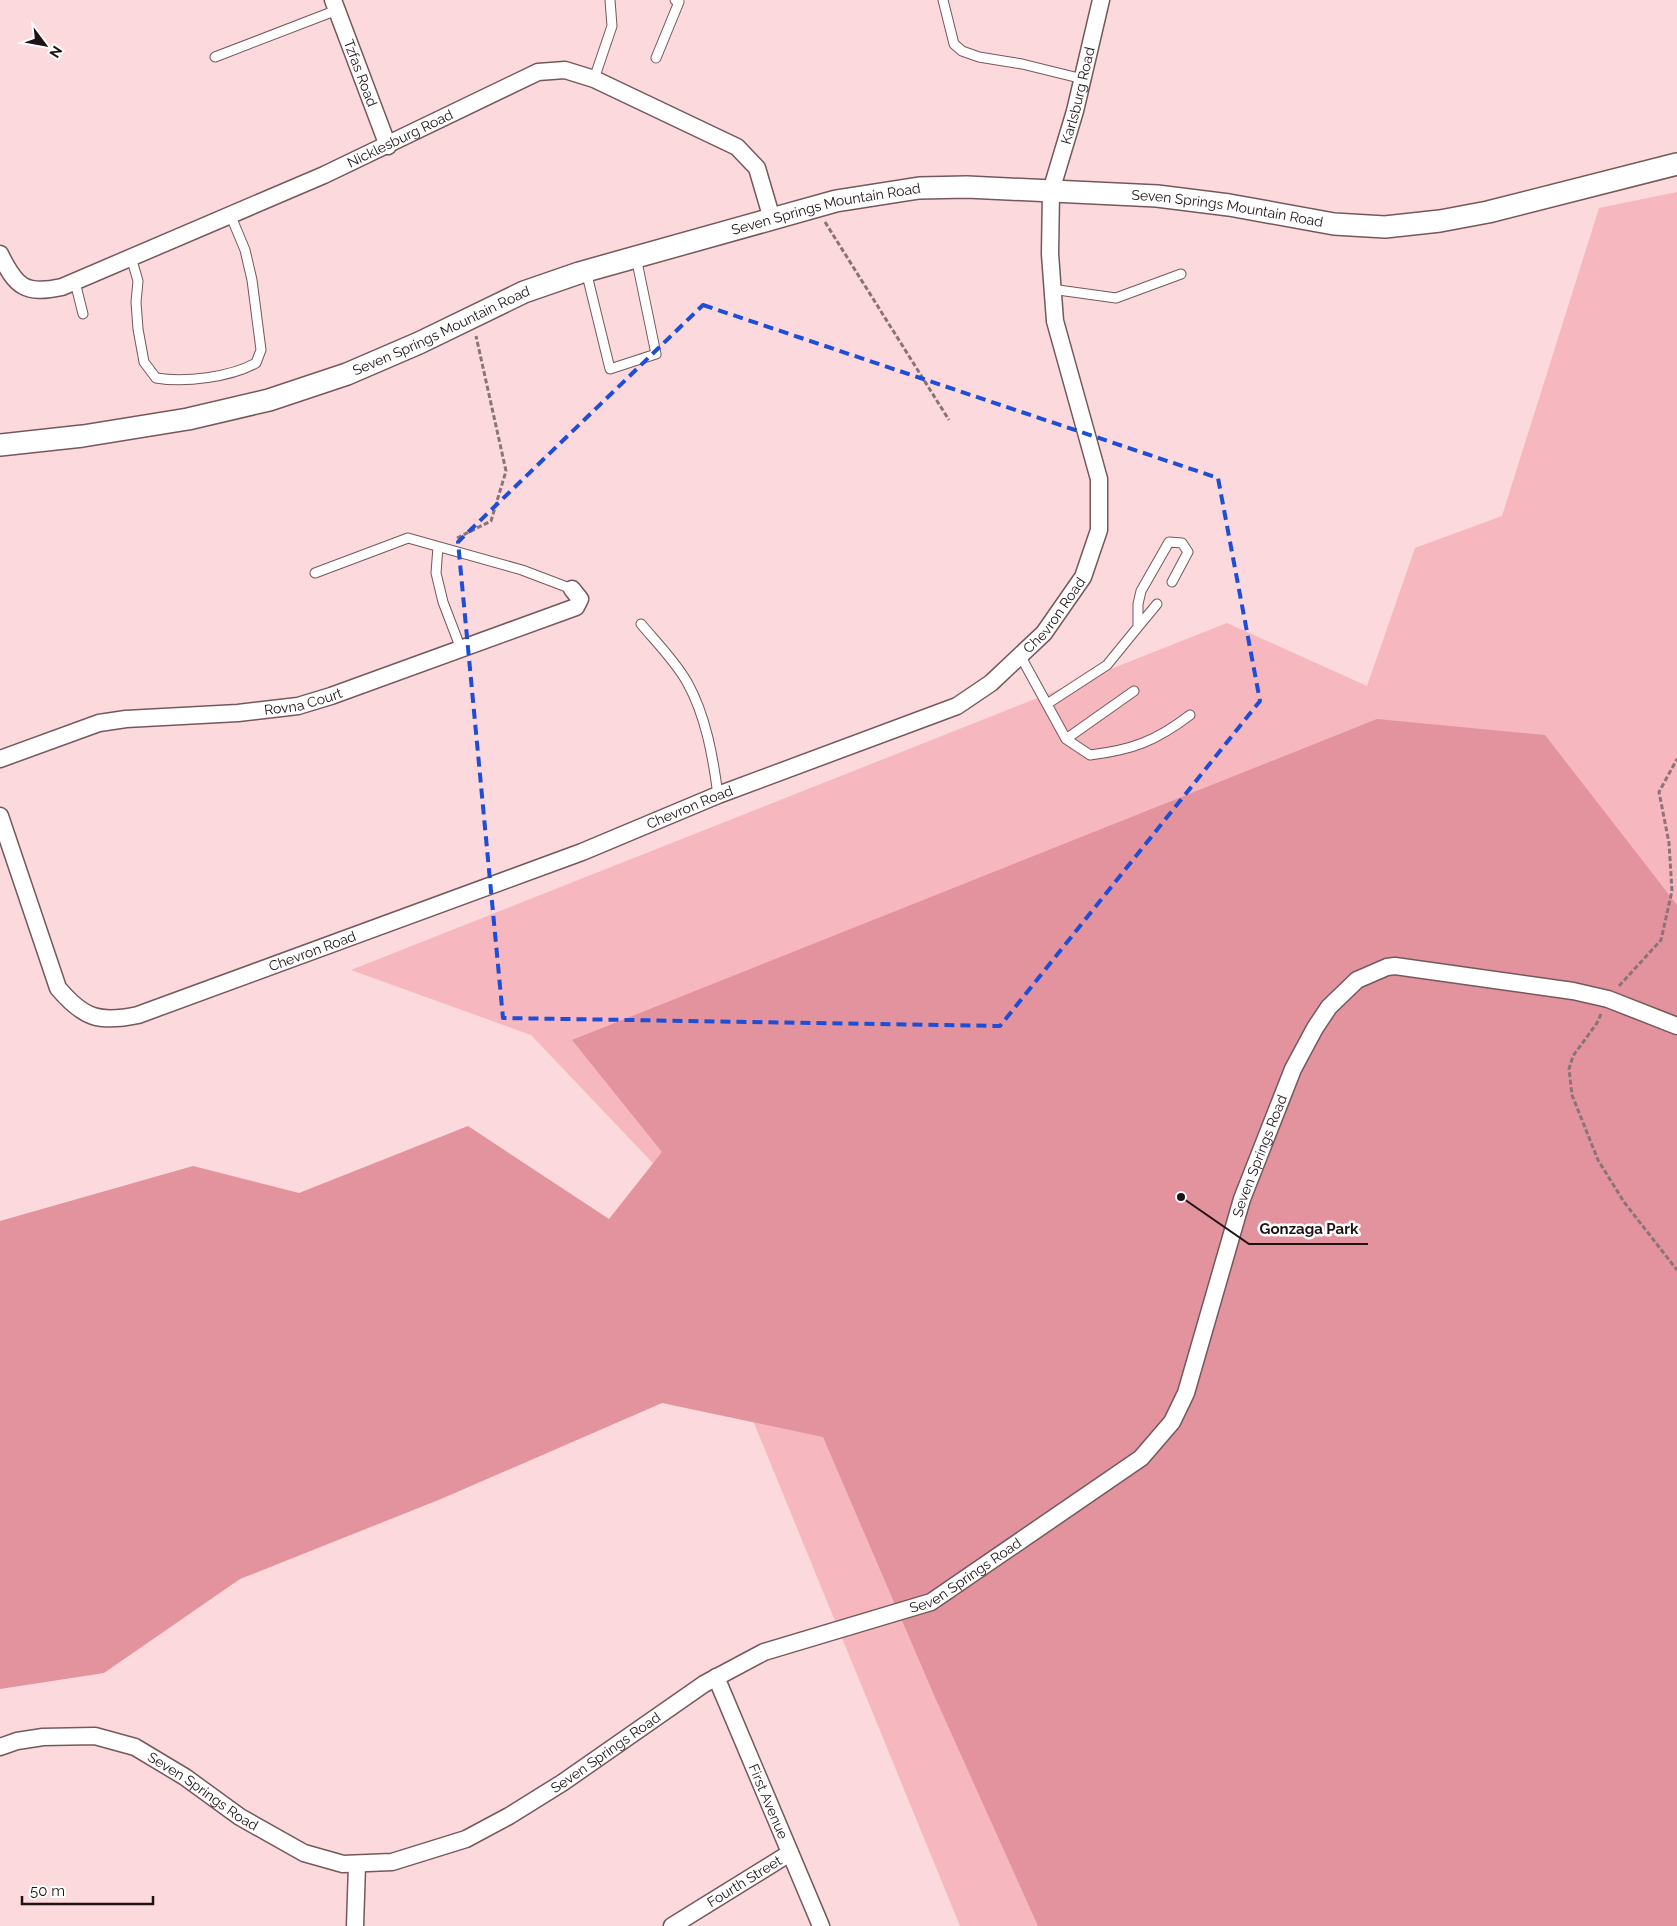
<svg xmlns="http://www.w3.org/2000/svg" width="1677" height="1926" font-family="Raleway,sans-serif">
<rect width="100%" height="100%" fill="#fcd9dd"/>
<path fill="#f7b7bf" d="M1677,192v1734h-717l-213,-520 93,-46 -309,-325 -180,-65 876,-347 140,63 48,-138 87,-32 97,-308z"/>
<path fill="#e3939e" d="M1377,719l168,16 132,170v1021h-639l-104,-231 -111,-258 -161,-34 -221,96 -201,80 -136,94 -104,16v-468l193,-55 106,27 169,-67 141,93 53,-67 -90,-112z"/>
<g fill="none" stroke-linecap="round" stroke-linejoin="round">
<g stroke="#75585c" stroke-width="11">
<path id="service" d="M943,0l11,44 8,7 17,6 43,7 61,15
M215,57l122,-47
M656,58l23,-56 -4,-2
M594,79l18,-53 -2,-26
M131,257l7,24 -2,21 2,27 6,33 12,16c29,5 75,-1 100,-15l5,-13 -9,-70 -7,-30 -15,-36
M586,271l24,98 46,-15 -20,-97
M75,282l8,32
M1051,289l65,9 65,-24
M438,547l-2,26 7,29 18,47
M315,573l93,-35 114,32 50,19
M641,624c16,19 34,37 46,58 19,34 26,75 31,113
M1138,627l19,-23
M1021,657l45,82 24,16c42,-5 66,-14 100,-40
M1047,704l60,-39 31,-38v-23l3,-13 28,-49 13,1 6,9 -16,30
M1066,739l68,-48"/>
</g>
<g stroke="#75585c" stroke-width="19">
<g id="minor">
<path id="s1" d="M333,0l55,146"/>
<path id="s2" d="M0,254c16,33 25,41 62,33l262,-112 214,-103 27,-2 29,9 143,68 20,21 15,51"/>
<path id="s3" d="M0,759l99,-36 27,-4 112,-6 60,-7 33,-10 245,-89 4,-8 -8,-10"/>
<path id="s4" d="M0,816l58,172c26,31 42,35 80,27l444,-163 136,-57 239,-89 34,-23 53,-50 39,-56 16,-47v-51l-44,-158 -5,-67 1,-63 24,-80 26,-111"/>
<path id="s5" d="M716,1677l105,249"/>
<path id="s6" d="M0,1747l17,-6 26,-4 52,-1 40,11 50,30 55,40 64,36 39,11 49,-2 74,-23 43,-23 53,-33 142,-99 60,-32 167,-50 210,-144 31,-36 14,-29 56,-194 51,-130 22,-41 14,-21 28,-27 30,-13 8,-1 178,25 35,8 69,27"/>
<path d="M355,1926l2,-61"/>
<path id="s7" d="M672,1926l118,-73"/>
</g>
</g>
<g stroke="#75585c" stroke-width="24">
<g id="tertiary">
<path id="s8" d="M0,445l83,-9 105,-17 81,-19 78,-26 72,-31 105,-51 55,-19 257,-72 83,-13 48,-1 190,9 72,9 105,19 51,3 55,-6 48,-9 189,-48"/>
</g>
</g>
<path stroke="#8b7477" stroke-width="3" stroke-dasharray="5 2.5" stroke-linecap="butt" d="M825,222l124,198
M457,538l34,-17 15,-50 -30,-135
M1619,986l42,-46 11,-49 -3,-48 -10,-51 18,-33
M1601,1014l-4,9 -24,33 -4,13 3,26 26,65 26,42 53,68"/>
<use href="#service" stroke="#fff" stroke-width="9"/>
<use href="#minor" stroke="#fff" stroke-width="16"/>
<use href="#tertiary" stroke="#fff" stroke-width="21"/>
</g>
<path fill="none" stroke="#1d4ed8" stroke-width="4" stroke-dasharray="10 6" stroke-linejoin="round" d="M703,305l515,173 42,223 -260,325 -497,-8 -45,-476z"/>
<g text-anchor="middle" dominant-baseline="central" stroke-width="5" stroke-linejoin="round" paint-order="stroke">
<g font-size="14" fill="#1e1214" stroke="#fff">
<text stroke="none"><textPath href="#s1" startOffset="78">Tzfas Road</textPath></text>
<text stroke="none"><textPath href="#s4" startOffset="1824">Karlsburg Road</textPath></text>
<text stroke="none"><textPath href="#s2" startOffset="449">Nicklesburg Road</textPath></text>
<text stroke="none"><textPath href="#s8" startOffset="1269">Seven Springs Mountain Road</textPath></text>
<text stroke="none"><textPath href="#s8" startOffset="864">Seven Springs Mountain Road</textPath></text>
<text stroke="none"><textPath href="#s8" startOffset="459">Seven Springs Mountain Road</textPath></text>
<text stroke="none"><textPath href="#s4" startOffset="1282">Chevron Road</textPath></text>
<text stroke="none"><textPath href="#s3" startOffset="311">Rovna Court</textPath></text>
<text stroke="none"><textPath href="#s4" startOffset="862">Chevron Road</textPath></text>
<text stroke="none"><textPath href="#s4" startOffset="458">Chevron Road</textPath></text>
<text stroke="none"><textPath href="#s6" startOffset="1614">Seven Springs Road</textPath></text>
<text stroke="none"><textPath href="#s6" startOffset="1074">Seven Springs Road</textPath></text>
<text stroke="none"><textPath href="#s6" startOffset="669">Seven Springs Road</textPath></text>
<text stroke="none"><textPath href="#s6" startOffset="219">Seven Springs Road</textPath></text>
<text stroke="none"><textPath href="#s5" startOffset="135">First Avenue</textPath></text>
<text stroke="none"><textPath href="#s7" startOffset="85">Fourth Street</textPath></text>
</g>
</g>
<path fill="none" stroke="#1e1214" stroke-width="2" d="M1181 1197L1249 1244H1368"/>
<circle fill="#1e1214" stroke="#fff" stroke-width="2" cx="1181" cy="1197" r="5"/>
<g font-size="15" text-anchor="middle" font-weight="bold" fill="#1e1214" stroke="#fff" stroke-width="5" stroke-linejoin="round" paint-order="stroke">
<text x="1309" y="1234">Gonzaga Park</text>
</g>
<g transform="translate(45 45) rotate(122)" stroke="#ffffff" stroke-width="4" paint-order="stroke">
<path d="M0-4L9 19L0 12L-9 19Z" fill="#1e1214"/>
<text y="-8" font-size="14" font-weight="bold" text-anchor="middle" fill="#1e1214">N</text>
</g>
<path d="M22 1896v8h131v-8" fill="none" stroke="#1e1214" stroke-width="2.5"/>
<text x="30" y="1896" font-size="15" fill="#1e1214" stroke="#ffffff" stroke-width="4" paint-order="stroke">50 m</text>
</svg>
